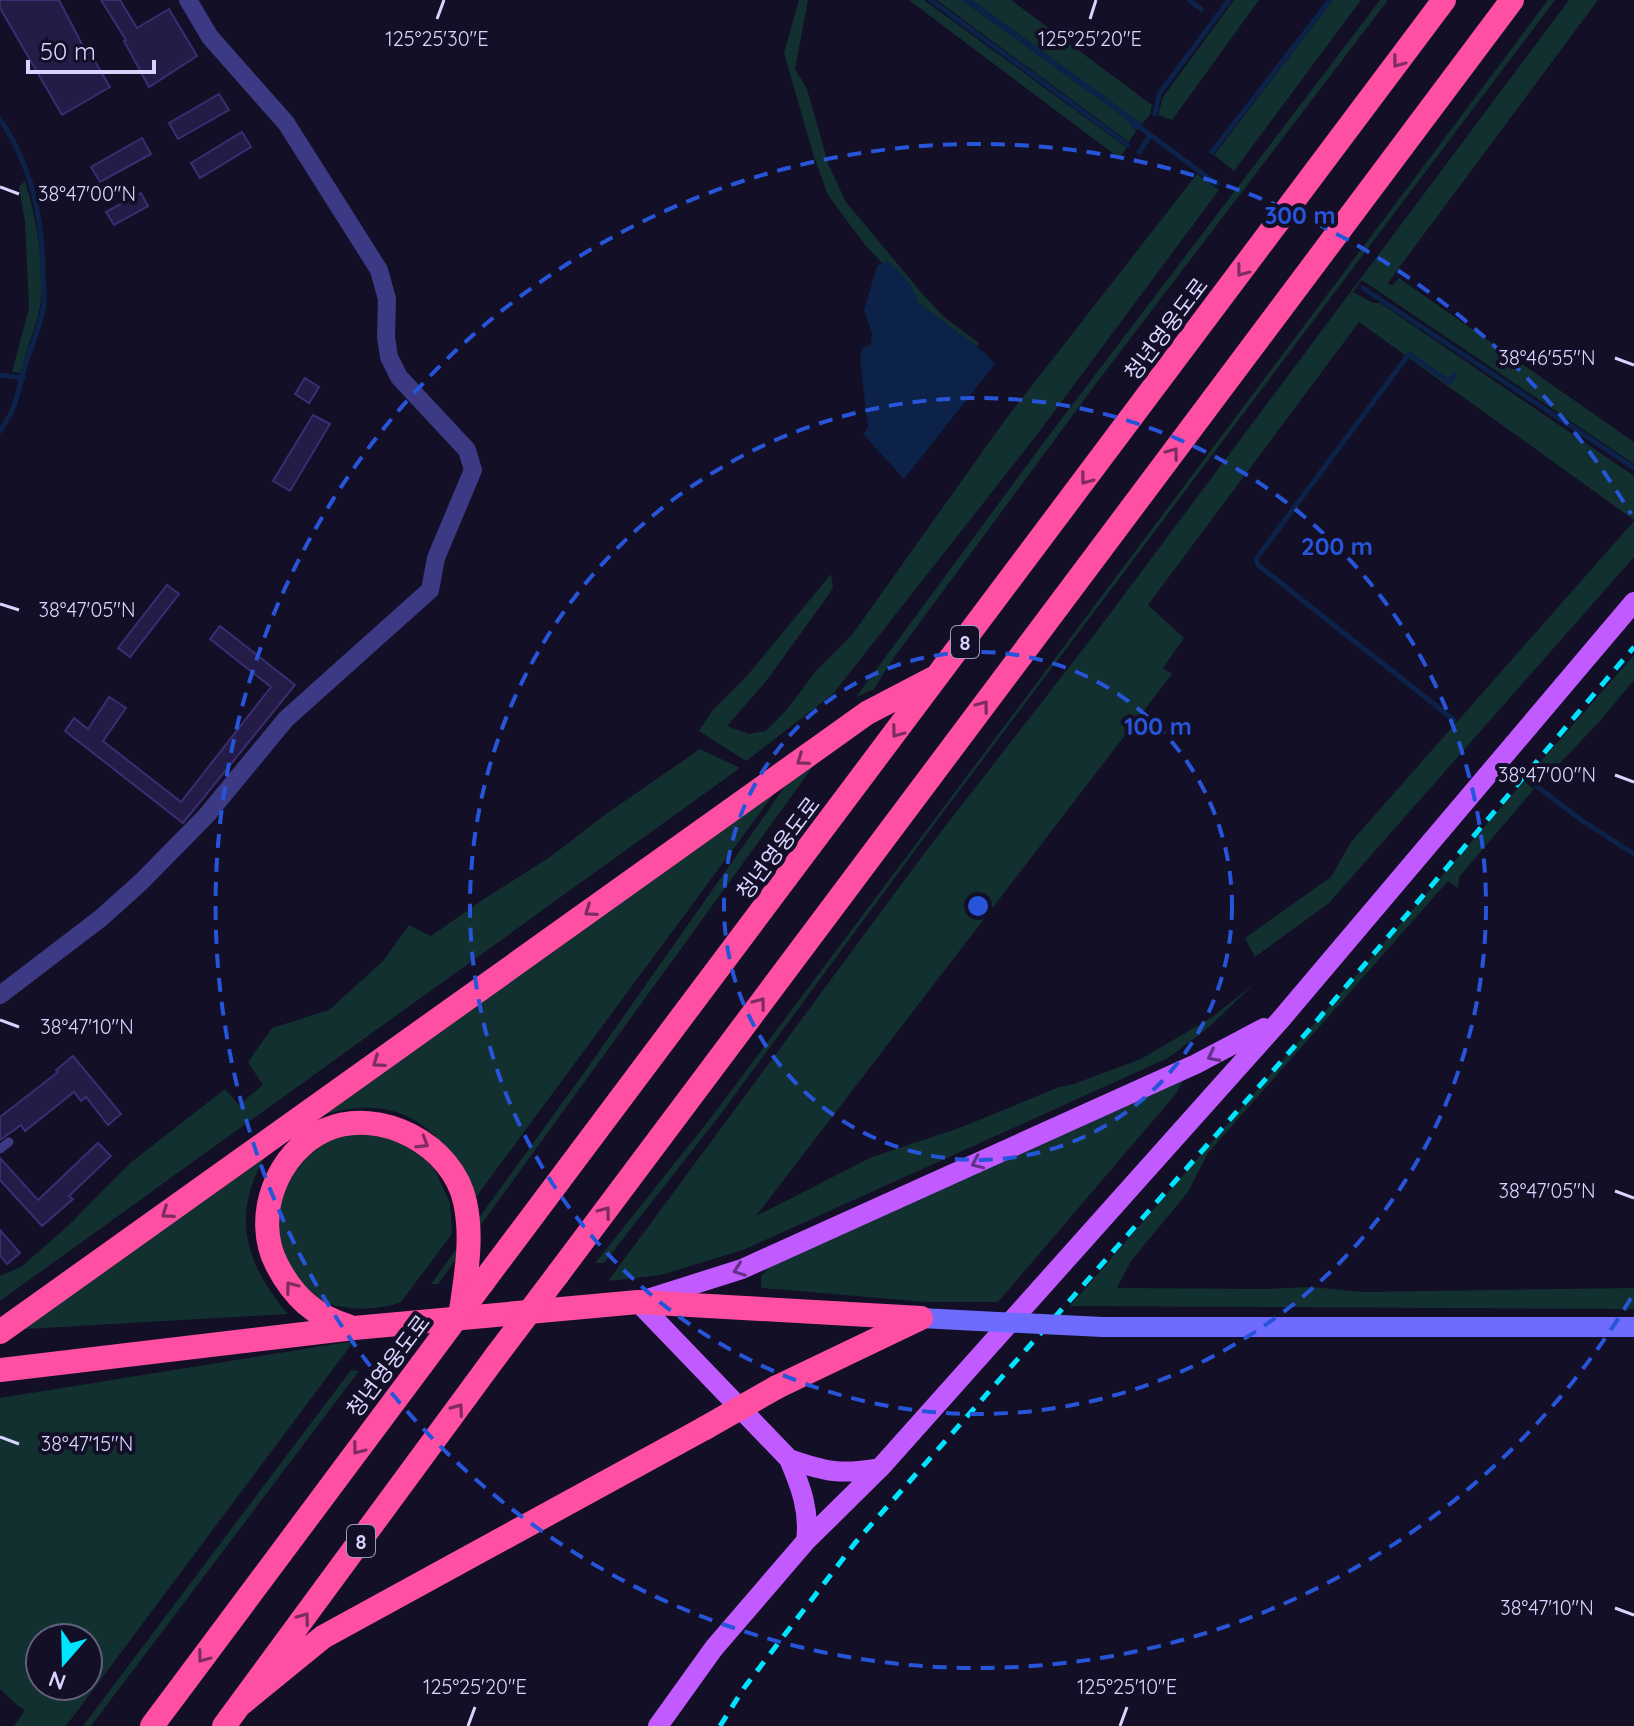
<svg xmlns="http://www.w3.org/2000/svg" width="1634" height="1726" font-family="Quicksand,'Noto Sans KR',sans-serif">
<rect width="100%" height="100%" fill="#130f26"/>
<path fill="#12302f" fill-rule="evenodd" d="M799,0h9l-13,69 12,20 22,77 17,36 74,89 24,26 35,26 -2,4 -59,-44 -31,-42 -5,2 -17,-18 -37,-50 -14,-38 -30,-104z
M909,0h15l203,148 -8,10z
M937,0h25l163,118 11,13 -7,11z
M972,0h39l141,105 -2,10 -8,9z
M1234,0h25l-87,120 -14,-5 5,-18z
M1333,0h28l-127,171 -20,-16z
M1380,0h8l-293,385 -205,278 -16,26 -18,8 188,-255z
M1548,0h7l-611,811 -227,308 -113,144h-9l118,-148z
M1569,0h29l-211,284 6,1 6,-7 235,164v22l-272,-184 -9,12 20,11h7l254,173v44l-275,-198 -211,283 36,33 -21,30 9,6 -416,542 116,-59 90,-30 97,-40 12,-2 70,-26 70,-41 44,-35 -47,45 -40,30 -425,192 -82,25 -53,6 318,-430 171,-220z
M1197,174l22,16 -183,246 -203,258 -87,67 -47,-30 13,-20 35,-35 84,-102 2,14 -11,16 -55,76 -40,46 22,8 17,-3 23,-24 26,-35 37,-37 153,-215z
M25,181c11,33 22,97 14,131 -5,21 -14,40 -18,61l-9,-1 17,-64 -4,-86 -6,-35z
M1634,521v36l-305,346 -74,54 -10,-19 86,-61 20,-35z
M1634,655v25l-35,42 -58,61 -12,-8z
M700,749l40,19 -740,533v-25l21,-9 48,-42 61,-62 95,-74 14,16 24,-20 -15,-23 24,-34 57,-18 54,-49 26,-36 22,11 50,-35 69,-44 56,-43z
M825,750l-387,534h-7l155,-214 223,-318z
M785,779l-312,422c-7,-15 -13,-32 -22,-45 -34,-52 -85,-58 -140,-37z
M1524,781l10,8 -75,88 -1,11 -10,-7 -240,272 -20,39 -57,69 -14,27 150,1 45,-2 51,5 271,-4v21l-564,-3z
M1179,1078l4,3 -8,14 -177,207h-72l-165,-14v-12l13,-13z
M331,1133l55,1 37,23 12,13 15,33 2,31 -51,68c-28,11 -76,9 -98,-13 -12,-12 -23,-41 -31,-56l16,-63z
M271,1148c-41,61 -29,112 17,166l-263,15 37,-33z
M354,1341l-288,385h-52l11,-16 -7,-4 -18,-17v-291zM40,1638h48v48h-48z
M351,1370l8,1 -268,355h-8z"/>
<path fill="#0c2248" d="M962,0h10l170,124 -6,7 -11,-13z
M886,261c14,8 29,26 32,42l67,50 10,11 -91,115 -41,-45 5,-6 -8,-69 2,-11 9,-4 1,-11 -8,-23 13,-44z"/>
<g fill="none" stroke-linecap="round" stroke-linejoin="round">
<path stroke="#0c2248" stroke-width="5" d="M931,0l197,145
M1189,0l12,9
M1155,114l4,-20 70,-94
M0,119c32,47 42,97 43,153 0,12 3,26 0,37 -3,18 -11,36 -17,53 -9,30 -7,42 -26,69
M1134,123l83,61
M1139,152l11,-16
M1212,152l118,-152
M1363,288l271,180
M0,375l23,3
M1454,375l-5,7 -40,-28 -153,205 2,6 196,155
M1533,783l48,37 53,34"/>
</g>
<path fill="#241b47" stroke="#3b2d73" stroke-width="2" d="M0,0h59l28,54 3,-1 20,34 -48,28 -62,-107z
M101,0h19l17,28 32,-19 28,47 -48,31 -25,-46 2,-1z
M219,94l10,16 -51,29 -9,-16z
M242,132l9,15 -51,31 -9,-15z
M142,138l9,16 -51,28 -9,-15z
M141,193l7,13 -34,19 -8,-13z
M305,378l14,9 -10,16 -14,-9z
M313,415l17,9 -40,67 -17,-10z
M167,585l12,9 -49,63 -12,-9z
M220,626l75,59 -112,138 -118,-92 9,-13 14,11 21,-32 17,11 -23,33 78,61 90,-115 -61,-48z
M73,1056l48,58 -13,11 -22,-28 -5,4 -7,-9 -49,39 -4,-6 -21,15v-23l58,-45 -2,-2z
M98,1143l13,13 -42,40 4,3 -31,27 -42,-46v-22l38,42z
M0,1230l20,23 -13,11 -7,-9z"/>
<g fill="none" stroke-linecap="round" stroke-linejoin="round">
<path stroke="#3d3a85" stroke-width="9" d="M0,1149l9,-7"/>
<path stroke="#3d3a85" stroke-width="18" d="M0,995l101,-77 40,-36 65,-66 80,-97 144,-129 6,-32 37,-88 -6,-20 -68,-73 -10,-20 -3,-20 1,-38 -8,-29 -93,-147 -76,-86 -22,-37"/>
<path stroke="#6f6bff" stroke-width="20" d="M921,1318l57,3
M1103,1327h531"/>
<path stroke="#c25bff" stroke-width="20" d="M789,1459c37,13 52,16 91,9
M806,1541c4,-30 -5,-54 -17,-82l-151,-157 104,-33 454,-205 68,-36
M658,1726l56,-78 92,-107 74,-73 402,-450 352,-416"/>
<path stroke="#ff4fa3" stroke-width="24" d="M558,1274l954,-1274
M483,1282l961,-1282
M348,1326c-34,-10 -55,-30 -71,-61 -25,-48 0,-113 48,-135 55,-24 128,15 140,72 8,36 1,73 -4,109
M0,1332l867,-619 67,-35
M0,1370l354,-42 284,-26 283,16
M777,1387l142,-68
M241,1704l82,-67 382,-209
M152,1726l270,-362
M224,1726l272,-370"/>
<path stroke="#00e5ff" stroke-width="5" stroke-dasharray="12 10" stroke-linecap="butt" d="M720,1726l24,-38 111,-145 454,-513 325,-383"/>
<path stroke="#6f6bff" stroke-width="20" d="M978,1321l125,6"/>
<path stroke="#ff4fa3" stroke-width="24" d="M496,1356l62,-82
M422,1364l61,-82
M705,1428l72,-41"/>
</g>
<defs><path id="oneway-chevron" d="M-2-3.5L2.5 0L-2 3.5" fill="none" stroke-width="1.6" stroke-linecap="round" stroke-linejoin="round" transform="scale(2)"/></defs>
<g stroke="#7d2c5e">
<use href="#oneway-chevron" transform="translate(1398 62) rotate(127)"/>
<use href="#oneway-chevron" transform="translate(1242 271) rotate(127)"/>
<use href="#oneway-chevron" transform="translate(1173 453) rotate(-53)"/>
<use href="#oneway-chevron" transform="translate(1086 479) rotate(127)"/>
<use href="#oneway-chevron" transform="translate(983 706) rotate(-53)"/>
<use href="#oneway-chevron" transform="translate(897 732) rotate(127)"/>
<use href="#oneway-chevron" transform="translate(802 760) rotate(145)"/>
<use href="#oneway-chevron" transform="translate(590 911) rotate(145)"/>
<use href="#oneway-chevron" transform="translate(760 1003) rotate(-53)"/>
<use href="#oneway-chevron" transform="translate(378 1062) rotate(145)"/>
<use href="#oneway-chevron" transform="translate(423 1143) rotate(32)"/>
<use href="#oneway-chevron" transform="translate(605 1212) rotate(-53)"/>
<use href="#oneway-chevron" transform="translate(167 1213) rotate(145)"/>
<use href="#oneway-chevron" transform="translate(291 1287) rotate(-127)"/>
<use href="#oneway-chevron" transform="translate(458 1409) rotate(-54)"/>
<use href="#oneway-chevron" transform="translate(358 1449) rotate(127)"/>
<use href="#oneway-chevron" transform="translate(304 1618) rotate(-54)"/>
<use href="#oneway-chevron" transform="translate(203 1657) rotate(127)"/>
</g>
<g stroke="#623188">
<use href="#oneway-chevron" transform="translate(1213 1056) rotate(153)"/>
<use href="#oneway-chevron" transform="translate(977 1163) rotate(156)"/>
<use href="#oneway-chevron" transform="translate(739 1270) rotate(160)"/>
</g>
<path fill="none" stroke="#d9d4ff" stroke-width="3" d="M437,19l7,-19M1090,19l6,-19M0,187l19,7M1615,358l19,7M0,604l19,6M1615,775l19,7M0,1020l19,7M1615,1191l19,7M0,1437l19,7M1615,1608l19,7M468,1726l7,-19M1120,1726l7,-19"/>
<g fill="none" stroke="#2655da" stroke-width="4" stroke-dasharray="14 10">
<circle cx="978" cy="906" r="254"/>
<circle cx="978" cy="906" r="508"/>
<path d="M1631 1298A762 762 0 1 1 1631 514"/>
</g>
<g text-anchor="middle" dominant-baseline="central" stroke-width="8" stroke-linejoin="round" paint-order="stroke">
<g fill="#130f26" stroke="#9e99be" stroke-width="2">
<rect x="951" y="626" width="28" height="32" rx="6"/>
<rect x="347" y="1525" width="28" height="32" rx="6"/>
</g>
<g font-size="20" font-weight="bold" fill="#d9d4ff">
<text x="965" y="642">8</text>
<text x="361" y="1541">8</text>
</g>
<g font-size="22" fill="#d9d4ff" stroke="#130f26">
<text transform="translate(1166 329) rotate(-53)">청년영웅도로</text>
<text transform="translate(778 848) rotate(-53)">청년영웅도로</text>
<text transform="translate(388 1366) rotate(-53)">청년영웅도로</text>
</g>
</g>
<g font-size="20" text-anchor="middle" fill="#d9d4ff" stroke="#130f26" stroke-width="8" stroke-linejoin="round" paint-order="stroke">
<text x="1090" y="46">125°25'20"E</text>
<text x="437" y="46">125°25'30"E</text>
<text x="87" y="201">38°47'00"N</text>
<text x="1547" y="365">38°46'55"N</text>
<text x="87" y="617">38°47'05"N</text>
<text x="1547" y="782">38°47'00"N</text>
<text x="87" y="1034">38°47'10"N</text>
<text x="1547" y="1198">38°47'05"N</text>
<text x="87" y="1451">38°47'15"N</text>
<text x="1547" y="1615">38°47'10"N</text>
<text x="475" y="1694">125°25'20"E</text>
<text x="1127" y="1694">125°25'10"E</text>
</g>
<circle cx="978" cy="906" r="12" fill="#2655da" stroke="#130f26" stroke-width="4"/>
<g font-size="24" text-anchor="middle" font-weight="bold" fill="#2655da" stroke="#130f26" stroke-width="8" stroke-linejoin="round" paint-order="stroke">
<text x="1300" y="224">300 m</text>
<text x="1337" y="555">200 m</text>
<text x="1158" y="735">100 m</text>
</g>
<g transform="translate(64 1662) rotate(200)"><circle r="38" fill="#130f26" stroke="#625e7d" stroke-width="2"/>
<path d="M0-6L14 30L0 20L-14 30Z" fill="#00e5ff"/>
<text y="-12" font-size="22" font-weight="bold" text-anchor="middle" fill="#d9d4ff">N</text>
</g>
<path d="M28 60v12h126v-12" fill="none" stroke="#d9d4ff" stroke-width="4"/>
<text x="40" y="60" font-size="24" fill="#d9d4ff" stroke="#130f26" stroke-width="6" paint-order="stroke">50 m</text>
</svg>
